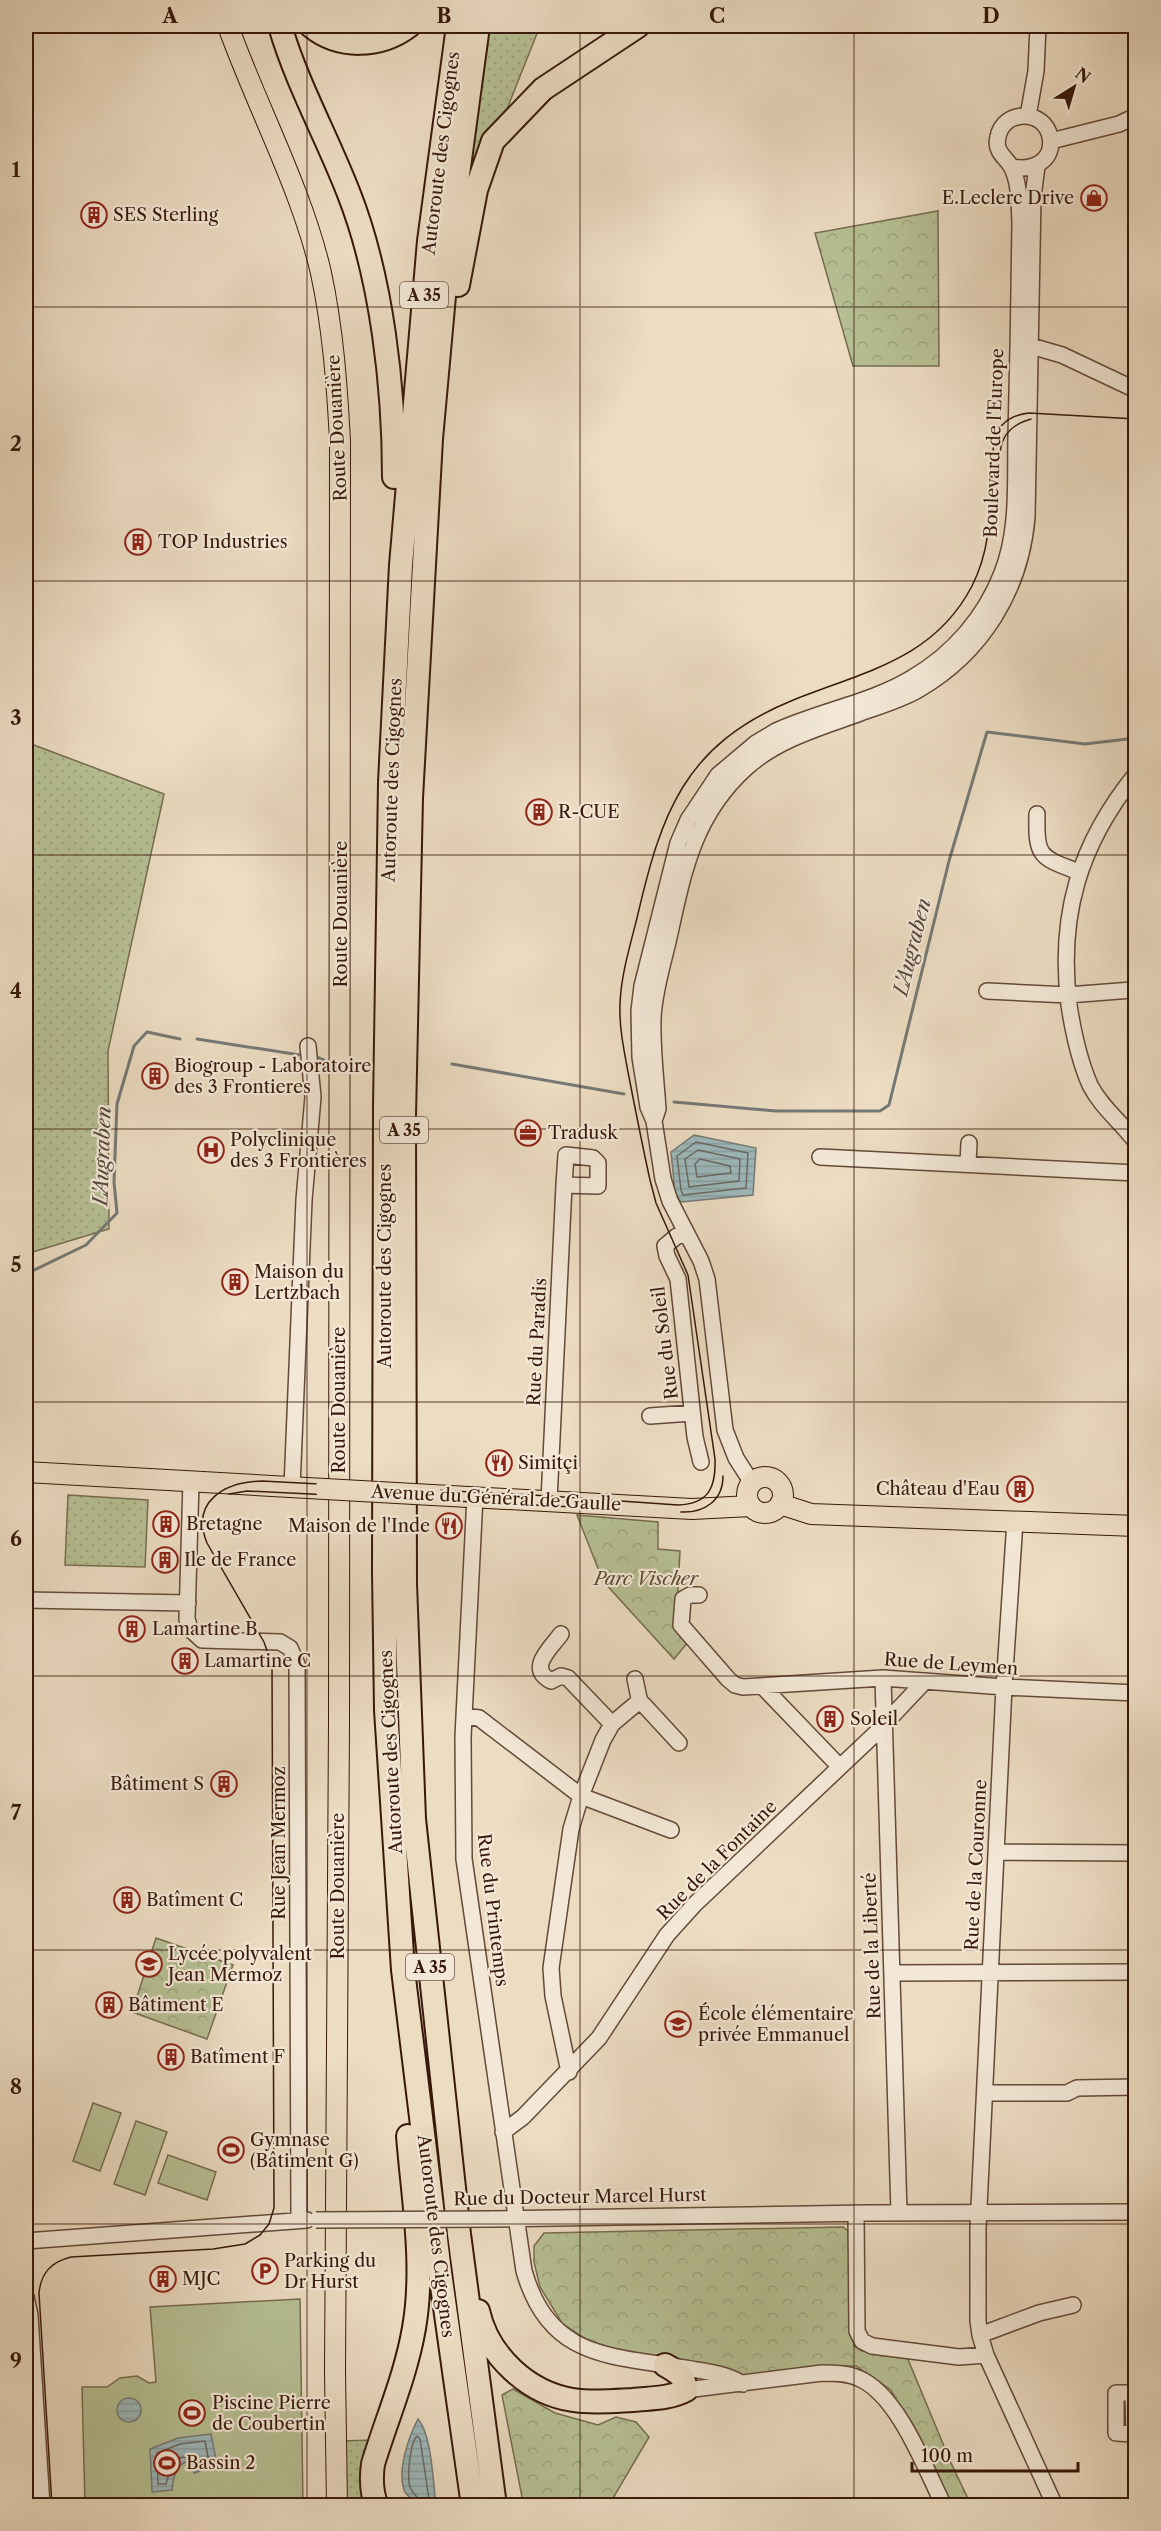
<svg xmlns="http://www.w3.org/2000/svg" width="1161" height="2531" font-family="'Libre Caslon Text',serif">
<defs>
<pattern id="grass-dots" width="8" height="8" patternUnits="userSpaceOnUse" patternTransform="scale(1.5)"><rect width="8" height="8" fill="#b6c094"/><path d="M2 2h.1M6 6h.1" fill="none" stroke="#9da47e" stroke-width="1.8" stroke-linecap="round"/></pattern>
<pattern id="forest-crowns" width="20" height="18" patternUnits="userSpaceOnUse" patternTransform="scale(1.5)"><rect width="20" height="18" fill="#b6c094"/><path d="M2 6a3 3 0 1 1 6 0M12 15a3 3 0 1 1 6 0" fill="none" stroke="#9da47e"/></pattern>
<pattern id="water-rules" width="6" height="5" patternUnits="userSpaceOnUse" patternTransform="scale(1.5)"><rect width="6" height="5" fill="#9cb9bc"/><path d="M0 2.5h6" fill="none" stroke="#879ea0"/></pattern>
</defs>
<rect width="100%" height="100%" fill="#ecdcc2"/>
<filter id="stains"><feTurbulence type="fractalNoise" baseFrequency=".00333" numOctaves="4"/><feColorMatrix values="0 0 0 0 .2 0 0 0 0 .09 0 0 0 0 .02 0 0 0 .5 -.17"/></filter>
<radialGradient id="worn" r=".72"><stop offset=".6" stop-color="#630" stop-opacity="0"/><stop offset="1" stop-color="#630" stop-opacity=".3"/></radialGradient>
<path fill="url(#grass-dots)" stroke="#766c4f" stroke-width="1.5" d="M489,26h51l-62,156 -19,61z
M26,742l138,52 -56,257 1,178 -83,25z
M26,1489h6l-3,77h-3z
M68,1495l80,5 -3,67 -80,-2z
M373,2440l-4,65h-24l-3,-64z"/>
<path fill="url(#forest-crowns)" stroke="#766c4f" stroke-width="1.5" d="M938,211l1,155h-86l-38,-133z
M577,1515l81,7v27l22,2 -4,77 12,14 -14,17 -71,-78z
M156,1938l77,27 -26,74 -75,-27z
M843,2227l5,4 6,115 8,5 45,6 44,106 20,42h-21l-59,-115 -35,-24h-34l-77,9 -152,-31 -31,-21 -22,-36 -6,-25v-16l10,-13z
M513,2389l42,24 43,12 18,-8 20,5 13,15 -40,68 -74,1 -12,-4 -21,-107z"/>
<path fill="#b6c094" stroke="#766c4f" stroke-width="1.5" d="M93,2103l28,10 -21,58 -27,-10z
M136,2121l31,11 -22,63 -31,-11z
M168,2155l48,17 -9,28 -49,-17z
M300,2299l3,206h-218l-3,-118h25l13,-9 17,-2 12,7 7,-1 -6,-75z"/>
<path fill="url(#water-rules)" stroke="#747975" stroke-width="1.5" d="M694,1135l62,13 -3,47 -72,7 -6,-9 -4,-41z
M117 2410a12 12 0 1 1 24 0a12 12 0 1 1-24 0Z
M418,2419c14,16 15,64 18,86h-18c-4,-4 -11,-9 -13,-13 -9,-20 4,-56 13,-73z
M211,2434l6,31 -23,8 -3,-7 -6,-4c-10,5 -12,18 -13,28l-20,2 -2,-43 28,-11z"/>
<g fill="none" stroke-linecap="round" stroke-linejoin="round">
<path stroke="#6a6863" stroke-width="1.5" d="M696,1142l52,11 -2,35 -63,7 -2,-5 -4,-34z
M698,1150l42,9 -1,22 -50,6 -4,-28z
M700,1159l30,7 1,7 -34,4 -2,-13z
M205,2441l4,21 -11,3c-20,-19 -27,0 -32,19h-8l-1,-31 23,-9z
M421,2506c-1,-9 -7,-10 -10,-17 -5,-9 -1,-46 6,-53l3,3 10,67"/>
<path stroke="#747975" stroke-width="3" d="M197,1039l103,16
M315,1056l9,4
M452,1064l172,30
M674,1102l102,9h104l9,-6 60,-244 38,-129 98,12 51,-6
M26,1274l60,-29 31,-32 -3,-31 3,-78 17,-58 13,-14 33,7"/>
<g stroke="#644938" stroke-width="18">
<path id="minor" d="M1028,116l8,-45 2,-45
M1051,141l68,-17 17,-8
M1031,346l31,9 74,35
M1136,774c-57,70 -78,142 -67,231 4,26 10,55 21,80 11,22 31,37 46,57
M1037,814c-1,44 3,43 42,58
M987,991l81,4 64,-5
M655,1118l3,-9c-2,-30 -6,-61 -5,-91 1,-25 9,-51 15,-76 15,-67 24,-125 78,-174 31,-28 70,-39 109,-53 21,-8 44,-14 63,-25 64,-37 103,-100 109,-173l6,-320 4,-31
M820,1157l316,16
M968,1163l1,-20
M686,1234l-9,2 -12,10 2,10 11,23 17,158 6,25
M650,1416l42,-3
M191,1482l-4,137 3,10 12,11 78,2 10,6 7,16 2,556
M752,1483l-16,-25 -11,-28 -18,-151 -6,-18 -31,-60 -7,-22 -9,-58 -6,-14 -8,-50 -1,-46 3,-25 36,-143 10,-23 30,-45 38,-32 20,-12c43,-20 97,-29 136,-53 41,-24 73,-61 90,-105 17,-43 13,-91 14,-136 2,-71 3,-143 4,-214 -1,-18 0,-38 -8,-55 -6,-11 -18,-16 -14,-31 5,-28 47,-28 52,0 5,25 -19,34 -38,30
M292,1487l12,-287 9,-103 -5,-51
M475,1496l-12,241 1,122 60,412c26,90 88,84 167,98 19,3 35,5 52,15
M549,1501l15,-316 2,-30 27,3 5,5v23l-34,-1
M1015,1521l-11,166 -26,541v93l2,14 6,20 69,151
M699,1595h-9l-7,4 -2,26 47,54 7,6 8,2 140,-9 121,9 132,6
M26,1600l162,3
M561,1634c-11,15 -34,34 -10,47l10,-5 7,2 44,46
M883,1678l16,534
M635,1679l5,24
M763,1687l77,80
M464,1716l15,2 102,78 90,34
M997,1852l139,1
M892,1973l244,-1
M569,2072l-16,-76 -2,-28 20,-139 10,-33 22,-56 9,-16 25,-21 6,1 36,39
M985,2093h82l10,-5 59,-1
M503,2132l20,-15 76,-79 68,-103 28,-31 181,-171 49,-52
M856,2213l1,118 5,10 10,5 87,11 27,-2
M492,2219l376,-6 268,-1
M26,2241l281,-21
M26,2297l4,18 12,191
M980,2335l59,-22 34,-8
M686,2390l136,-17c12,0 25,0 36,5 40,16 67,90 86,128
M1133,2393l1,41 -18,-1v-40h20"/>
</g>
<g stroke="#37180a" stroke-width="22">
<path id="major" d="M228,26c29,81 74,164 93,247 12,56 16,112 19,168l-1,1281 -4,649 2,135
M26,1472l299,17
M747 1495a18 18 0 1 1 36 0a18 18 0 1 1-36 0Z
M432,1495l260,14 59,-3
M780,1504l31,10 325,12"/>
</g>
<g stroke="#37180a" stroke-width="26">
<path id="highway" d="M280,26c17,58 47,111 69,168 33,84 45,194 45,283
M311,26c28,23 69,22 98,0
M458,26l-29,215 -28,324 -11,217 -5,325 -1,465 2,138 17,260 37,302 33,234
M478,26l-29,215 -18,198 -20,359 -7,318 1,468 9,235 45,415 36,272
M458,285l18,-95 17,-49 50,-52 95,-63
M478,2311c10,45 50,82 95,89 19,3 40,1 60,0 18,-2 36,-1 53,-10 -1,-14 -10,-19 -21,-25
M377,2506c-6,-14 -6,-28 -4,-42 14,-46 33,-89 41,-136 11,-63 -1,-129 -6,-192"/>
</g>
<use href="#minor" stroke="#f3e8d7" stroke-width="15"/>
<use href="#major" stroke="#ecdcc2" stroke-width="20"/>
<use href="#highway" stroke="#ecdcc2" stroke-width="22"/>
<path stroke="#37180a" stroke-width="1.5" d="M1000,454c1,-19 13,-30 31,-35
M229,1494l18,-3 348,17
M681,1512c23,1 42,-11 42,-36
M52,2506l-13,-213c2,-20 12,-31 32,-36l142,-8 32,-5 15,-9 9,-11 5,-16 -2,-543 -8,-23 -57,-99c-17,-42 18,-61 55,-62l287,15 129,9c31,-1 38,-18 37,-46l-27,-184 -32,-72 -6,-23c-8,-36 -15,-72 -22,-108 -4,-22 -9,-45 -8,-68 1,-29 10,-58 17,-86 24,-104 47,-173 154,-217 70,-29 142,-40 181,-115 24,-47 16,-94 22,-144 4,-19 17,-27 35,-29l107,6"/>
<g stroke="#644938" stroke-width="18" stroke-linecap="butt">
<path id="minor-bridge" d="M316,2220l176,-1"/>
</g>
<g stroke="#37180a" stroke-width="22" stroke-linecap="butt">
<path id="major-bridge" d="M325,1489l107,6"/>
</g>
<use href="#minor-bridge" stroke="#f3e8d7" stroke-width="15"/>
<use href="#major-bridge" stroke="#ecdcc2" stroke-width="20"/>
</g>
<path fill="none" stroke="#37180a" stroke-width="1.5" stroke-opacity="0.55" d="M307,26v2480M580,26v2480M854,26v2480M26,307h1110M26,581h1110M26,855h1110M26,1129h1110M26,1402h1110M26,1676h1110M26,1950h1110M26,2224h1110"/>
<defs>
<g id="shop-ring" transform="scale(1.35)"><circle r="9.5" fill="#f3e8d7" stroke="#8f2418" stroke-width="1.5"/><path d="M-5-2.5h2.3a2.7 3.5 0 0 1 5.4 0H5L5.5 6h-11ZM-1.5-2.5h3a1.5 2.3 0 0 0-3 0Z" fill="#8f2418"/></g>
<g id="building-ring" transform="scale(1.35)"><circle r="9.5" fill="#f3e8d7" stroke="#8f2418" stroke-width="1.5"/><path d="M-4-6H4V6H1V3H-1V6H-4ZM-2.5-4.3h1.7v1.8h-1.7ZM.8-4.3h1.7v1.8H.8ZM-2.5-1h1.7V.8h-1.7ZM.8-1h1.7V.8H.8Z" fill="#8f2418"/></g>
<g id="office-ring" transform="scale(1.35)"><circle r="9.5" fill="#f3e8d7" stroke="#8f2418" stroke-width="1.5"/><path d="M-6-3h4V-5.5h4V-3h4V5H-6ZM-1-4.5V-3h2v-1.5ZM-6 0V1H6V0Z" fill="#8f2418"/></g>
<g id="hospital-ring" transform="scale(1.35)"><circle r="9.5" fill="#f3e8d7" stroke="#8f2418" stroke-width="1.5"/><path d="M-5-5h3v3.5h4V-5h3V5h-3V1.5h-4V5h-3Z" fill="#8f2418"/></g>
<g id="restaurant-ring" transform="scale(1.35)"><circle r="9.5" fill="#f3e8d7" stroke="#8f2418" stroke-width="1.5"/><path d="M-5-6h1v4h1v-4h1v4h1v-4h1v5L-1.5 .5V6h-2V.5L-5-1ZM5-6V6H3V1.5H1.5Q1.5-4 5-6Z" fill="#8f2418"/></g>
<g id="school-ring" transform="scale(1.35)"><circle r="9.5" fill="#f3e8d7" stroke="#8f2418" stroke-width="1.5"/><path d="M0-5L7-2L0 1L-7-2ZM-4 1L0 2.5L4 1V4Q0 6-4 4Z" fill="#8f2418"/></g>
<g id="stadium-ring" transform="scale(1.35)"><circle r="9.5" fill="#f3e8d7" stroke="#8f2418" stroke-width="1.5"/><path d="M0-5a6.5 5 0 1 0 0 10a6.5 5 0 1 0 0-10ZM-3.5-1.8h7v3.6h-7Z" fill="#8f2418"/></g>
<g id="parking-ring" transform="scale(1.35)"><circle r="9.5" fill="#f3e8d7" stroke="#8f2418" stroke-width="1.5"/><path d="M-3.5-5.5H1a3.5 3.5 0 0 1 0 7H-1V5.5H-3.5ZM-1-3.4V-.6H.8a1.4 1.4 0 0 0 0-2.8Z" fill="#8f2418"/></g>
</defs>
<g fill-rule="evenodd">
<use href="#shop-ring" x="1094" y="198"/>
<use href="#building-ring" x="94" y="215"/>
<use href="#building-ring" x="138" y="542"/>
<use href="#building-ring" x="539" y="812"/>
<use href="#building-ring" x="155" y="1076"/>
<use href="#office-ring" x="528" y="1133"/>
<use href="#hospital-ring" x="211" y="1150"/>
<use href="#building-ring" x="235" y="1282"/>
<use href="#restaurant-ring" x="499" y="1463"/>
<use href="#building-ring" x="1020" y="1489"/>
<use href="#building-ring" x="166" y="1524"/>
<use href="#restaurant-ring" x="449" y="1526"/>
<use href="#building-ring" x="165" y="1560"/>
<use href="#building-ring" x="132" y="1629"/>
<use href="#building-ring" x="185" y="1661"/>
<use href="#building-ring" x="830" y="1719"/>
<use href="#building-ring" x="224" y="1784"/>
<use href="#building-ring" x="127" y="1900"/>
<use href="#school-ring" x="149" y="1964"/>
<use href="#building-ring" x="109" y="2005"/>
<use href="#school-ring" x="678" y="2024"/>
<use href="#building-ring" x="171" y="2057"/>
<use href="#stadium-ring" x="231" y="2150"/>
<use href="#parking-ring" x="265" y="2271"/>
<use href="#building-ring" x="163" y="2279"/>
<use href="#stadium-ring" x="192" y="2413"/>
<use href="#stadium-ring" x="167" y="2463"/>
</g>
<g text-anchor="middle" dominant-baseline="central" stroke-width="4.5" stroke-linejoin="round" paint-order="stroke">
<g fill="#f3e8d7" stroke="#6f5648" stroke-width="1.5">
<rect x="400" y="282" width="48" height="26" rx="4.5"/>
<rect x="380" y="1117" width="48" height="26" rx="4.5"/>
<rect x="406" y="1954" width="48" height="26" rx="4.5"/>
</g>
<g font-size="16" font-weight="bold" fill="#37180a">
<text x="424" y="295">A 35</text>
<text x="404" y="1130">A 35</text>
<text x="430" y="1967">A 35</text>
</g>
<g font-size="18" fill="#37180a" stroke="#f3e8d7">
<text transform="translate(441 153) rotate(-83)">Autoroute des Cigognes</text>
<text transform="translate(337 428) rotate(-93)">Route Douanière</text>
<text transform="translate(994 443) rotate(-88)">Boulevard de l'Europe</text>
<text transform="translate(392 780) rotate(-88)">Autoroute des Cigognes</text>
<text transform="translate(341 914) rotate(-90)">Route Douanière</text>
<text transform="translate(385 1266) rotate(-90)">Autoroute des Cigognes</text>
<text transform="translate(537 1342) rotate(-87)">Rue du Paradis</text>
<text transform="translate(665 1343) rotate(-97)">Rue du Soleil</text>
<text transform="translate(339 1400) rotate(-90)">Route Douanière</text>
<text transform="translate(496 1498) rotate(3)">Avenue du Général de Gaulle</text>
<text transform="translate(951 1664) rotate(4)">Rue de Leymen</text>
<text transform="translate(391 1752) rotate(-93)">Autoroute des Cigognes</text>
<text transform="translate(279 1843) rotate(-90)">Rue Jean Mermoz</text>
<text transform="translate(717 1860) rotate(-45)">Rue de la Fontaine</text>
<text transform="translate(976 1865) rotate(-87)">Rue de la Couronne</text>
<text transform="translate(338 1886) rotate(-90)">Route Douanière</text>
<text transform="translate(493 1910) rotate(83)">Rue du Printemps</text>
<text transform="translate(872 1946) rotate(-92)">Rue de la Liberté</text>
<text transform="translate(580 2197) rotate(-1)">Rue du Docteur Marcel Hurst</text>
<text transform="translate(436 2236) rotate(83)">Autoroute des Cigognes</text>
</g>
<g font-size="18" fill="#37180a" stroke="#f3e8d7" text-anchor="start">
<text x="1074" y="198" text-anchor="end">E.Leclerc Drive</text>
<text x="113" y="215">SES Sterling</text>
<text x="158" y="542">TOP Industries</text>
<text x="558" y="812">R-CUE</text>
<text x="174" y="1066">Biogroup - Laboratoire<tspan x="174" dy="21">des 3 Frontieres</tspan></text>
<text x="548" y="1133">Tradusk</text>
<text x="230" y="1140">Polyclinique<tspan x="230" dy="21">des 3 Frontières</tspan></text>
<text x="254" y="1272">Maison du<tspan x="254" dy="21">Lertzbach</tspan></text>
<text x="518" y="1463">Simitçi</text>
<text x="1000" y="1489" text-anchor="end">Château d'Eau</text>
<text x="186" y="1524">Bretagne</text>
<text x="430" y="1526" text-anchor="end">Maison de l'Inde</text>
<text x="184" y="1560">Ile de France</text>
<text x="152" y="1629">Lamartine B</text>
<text x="204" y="1661">Lamartine C</text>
<text x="850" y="1719">Soleil</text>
<text x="204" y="1784" text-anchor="end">Bâtiment S</text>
<text x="146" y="1900">Batîment C</text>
<text x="168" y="1954">Lycée polyvalent<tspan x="168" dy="21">Jean Mermoz</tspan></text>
<text x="128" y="2005">Bâtiment E</text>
<text x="698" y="2014">École élémentaire<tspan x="698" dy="21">privée Emmanuel</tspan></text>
<text x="190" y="2057">Batîment F</text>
<text x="250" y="2140">Gymnase<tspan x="250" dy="21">(Bâtiment G)</tspan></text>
<text x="284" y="2261">Parking du<tspan x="284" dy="21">Dr Hurst</tspan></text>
<text x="182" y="2279">MJC</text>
<text x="212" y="2403">Piscine Pierre<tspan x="212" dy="21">de Coubertin</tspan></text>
<text x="186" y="2463">Bassin 2</text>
</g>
<g font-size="18" font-style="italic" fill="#5d4a33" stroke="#f3e8d7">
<text x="646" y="1579">Parc Vischer</text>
</g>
<g font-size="20" font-style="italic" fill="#55483f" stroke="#f3e8d7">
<text transform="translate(912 947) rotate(-76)">L'Augraben</text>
<text transform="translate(102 1156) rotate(-88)">L'Augraben</text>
</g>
</g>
<rect width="1161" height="2531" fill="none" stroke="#ecdcc2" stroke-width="66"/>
<g transform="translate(1074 87) rotate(37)" stroke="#f3e8d7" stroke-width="4.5" paint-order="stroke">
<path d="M0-4.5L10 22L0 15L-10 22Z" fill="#37180a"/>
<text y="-9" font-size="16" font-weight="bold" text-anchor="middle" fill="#37180a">N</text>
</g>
<path d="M912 2462v9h166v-9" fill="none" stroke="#37180a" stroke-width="3"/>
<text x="921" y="2462" font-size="18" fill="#37180a" stroke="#f3e8d7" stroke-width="4.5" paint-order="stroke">100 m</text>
<rect x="33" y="33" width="1095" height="2465" fill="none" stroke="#37180a" stroke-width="2"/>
<g font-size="20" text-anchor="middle" font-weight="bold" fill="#37180a">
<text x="170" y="23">A</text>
<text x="444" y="23">B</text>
<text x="717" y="23">C</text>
<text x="991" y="23">D</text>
<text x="16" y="177">1</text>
<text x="16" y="451">2</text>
<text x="16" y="725">3</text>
<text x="16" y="998">4</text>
<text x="16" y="1272">5</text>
<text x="16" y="1546">6</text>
<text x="16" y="1820">7</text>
<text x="16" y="2094">8</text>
<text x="16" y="2368">9</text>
</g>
<rect width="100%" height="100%" filter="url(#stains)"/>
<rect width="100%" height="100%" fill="url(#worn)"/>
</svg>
